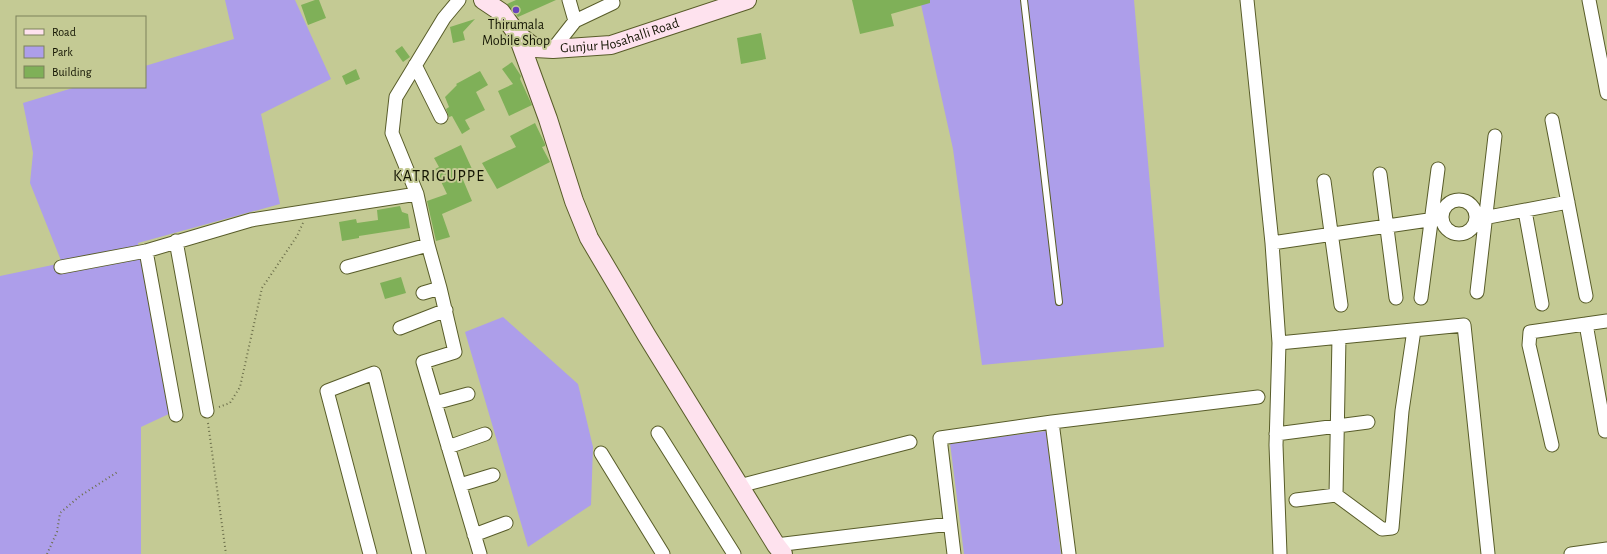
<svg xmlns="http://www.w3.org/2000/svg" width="1607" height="554" font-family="'Alegreya Sans',sans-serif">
<rect width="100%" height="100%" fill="#c4ca94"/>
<path fill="#ad9eea" d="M225,0h70l36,79 -70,35 19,90 -142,39 35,169 -32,15v127h-141v-278l62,-13 -32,-80 3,-30 -10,-50 53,-16h69v-21l89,-27z
M920,0h214l30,347 -182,18 -29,-216z
M503,317l75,67 15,63 -2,58 -63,42 -63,-215z
M1046,431l15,123h-97l-14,-111z"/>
<path fill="#7fb058" d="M315,0h4l7,18 -18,7 -7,-20z
M516,0h40l-38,17 -11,-13z
M852,0h78v3l-39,11 3,12 -34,8z
M475,19l-12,13 2,8 -12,3 -3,-16z
M761,33l5,26 -25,5 -4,-26z
M402,46l8,11 -7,5 -8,-11z
M512,62l9,14 -1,3 12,26 -23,11 -11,-25 15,-7 -11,-15z
M356,69l4,10 -14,6 -4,-9z
M480,71l8,14 -12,7 9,18 -20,10 5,9 -8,5 -10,-18 -3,1 -3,-8 3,-2 -4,-10 12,-12 -1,-1z
M535,123l10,21v2l-3,1 8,15 -53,27 -15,-26 34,-16 -6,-11z
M461,145l11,24 -11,6 11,26 -30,13 8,23 -14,4 -9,-40 20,-7 -12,-25 4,-2 -5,-9z
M400,206l2,6 6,2 2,14 -51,8v2l-17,3 -3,-19 17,-3 1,4 21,-3 -1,-10z
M401,277l5,16 -21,6 -5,-16z"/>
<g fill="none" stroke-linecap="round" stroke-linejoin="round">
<g stroke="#585c29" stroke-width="8">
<path id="lane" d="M1024,0l35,302"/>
</g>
<g stroke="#585c29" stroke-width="15">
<path id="street" d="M459,0l-15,18 -48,79 -4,36 25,61 11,51 12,43 15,64 -32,10 57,192
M569,0l6,21
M1247,0l25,243 7,100 -3,102 4,109
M1589,0l18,93
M553,49l22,-28 38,-18 -1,-3
M415,65l26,52
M1552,120l34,176
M1380,174l16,124
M1324,181l17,124
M1442 217a17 17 0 1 1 34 0a17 17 0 1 1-34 0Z
M1525,211l17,93
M1478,219l90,-17
M176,241l31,170
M1272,243l170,-25
M146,251l30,164
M61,267l85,-16 105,-31 166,-26
M347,267l81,-22
M1477,292l18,-156
M423,293l17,-5
M1421,298l17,-129
M1586,324l19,107
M400,328l46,-18
M1279,343l185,-18 24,229
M435,403l33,-9
M1052,422l206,-25
M658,433l76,121
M1276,434l92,-12
M1552,445l-23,-100 1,-13 77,-11
M448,447l37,-13
M601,453l62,101
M460,485l33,-10
M739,486l171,-44
M1336,495l3,-158
M1296,500l40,-5 46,34 10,-1 10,-117 12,-81
M474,535l32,-12
M776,545l174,-21
M370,554l-43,-163 47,-18 45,181
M954,554l-14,-116 112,-16 17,132
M1571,554l36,-5"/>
</g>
<g stroke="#585c29" stroke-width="20">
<g id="secondary">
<path id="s1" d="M483,0l18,12 16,22 18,14 18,1 58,-4 136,-45"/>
<path d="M517,34l31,85 26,82 15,37 58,98 129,209 7,9"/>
</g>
</g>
<path stroke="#6b6e4a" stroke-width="2" stroke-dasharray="1 3" stroke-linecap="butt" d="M219,407l11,-4 10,-16 22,-99 35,-52 6,-13
M208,423l18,131
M47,554l10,-22 3,-19 20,-17 39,-25"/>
<use href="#lane" stroke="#fff" stroke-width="6"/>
<use href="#street" stroke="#fff" stroke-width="13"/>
<use href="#secondary" stroke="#fee2ee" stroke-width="18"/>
</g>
<circle fill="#6943bc" stroke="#c4ca94" stroke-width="1.5" cx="516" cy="10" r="4"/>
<g text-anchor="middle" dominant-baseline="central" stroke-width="4" stroke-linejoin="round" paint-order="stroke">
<g font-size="14" fill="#131402" stroke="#c4ca94">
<text x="516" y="25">Thirumala<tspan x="516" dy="16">Mobile Shop</tspan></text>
</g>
<g font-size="14" fill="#131402" stroke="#c4ca94">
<text stroke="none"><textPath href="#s1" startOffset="158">Gunjur Hosahalli Road</textPath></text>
</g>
<g font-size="16" letter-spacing="1" fill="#131402" stroke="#c4ca94">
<text x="439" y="176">KATRIGUPPE</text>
</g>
</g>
<rect x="16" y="16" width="130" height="72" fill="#c4ca94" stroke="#7d815a"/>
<rect x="24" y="29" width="20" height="6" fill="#fee2ee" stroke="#7d815a"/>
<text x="52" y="36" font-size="12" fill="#131402">Road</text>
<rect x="24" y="46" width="20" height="12" fill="#ad9eea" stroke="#7d815a"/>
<text x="52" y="56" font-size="12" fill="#131402">Park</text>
<rect x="24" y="66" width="20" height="12" fill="#7fb058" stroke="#7d815a"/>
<text x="52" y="76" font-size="12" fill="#131402">Building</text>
</svg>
